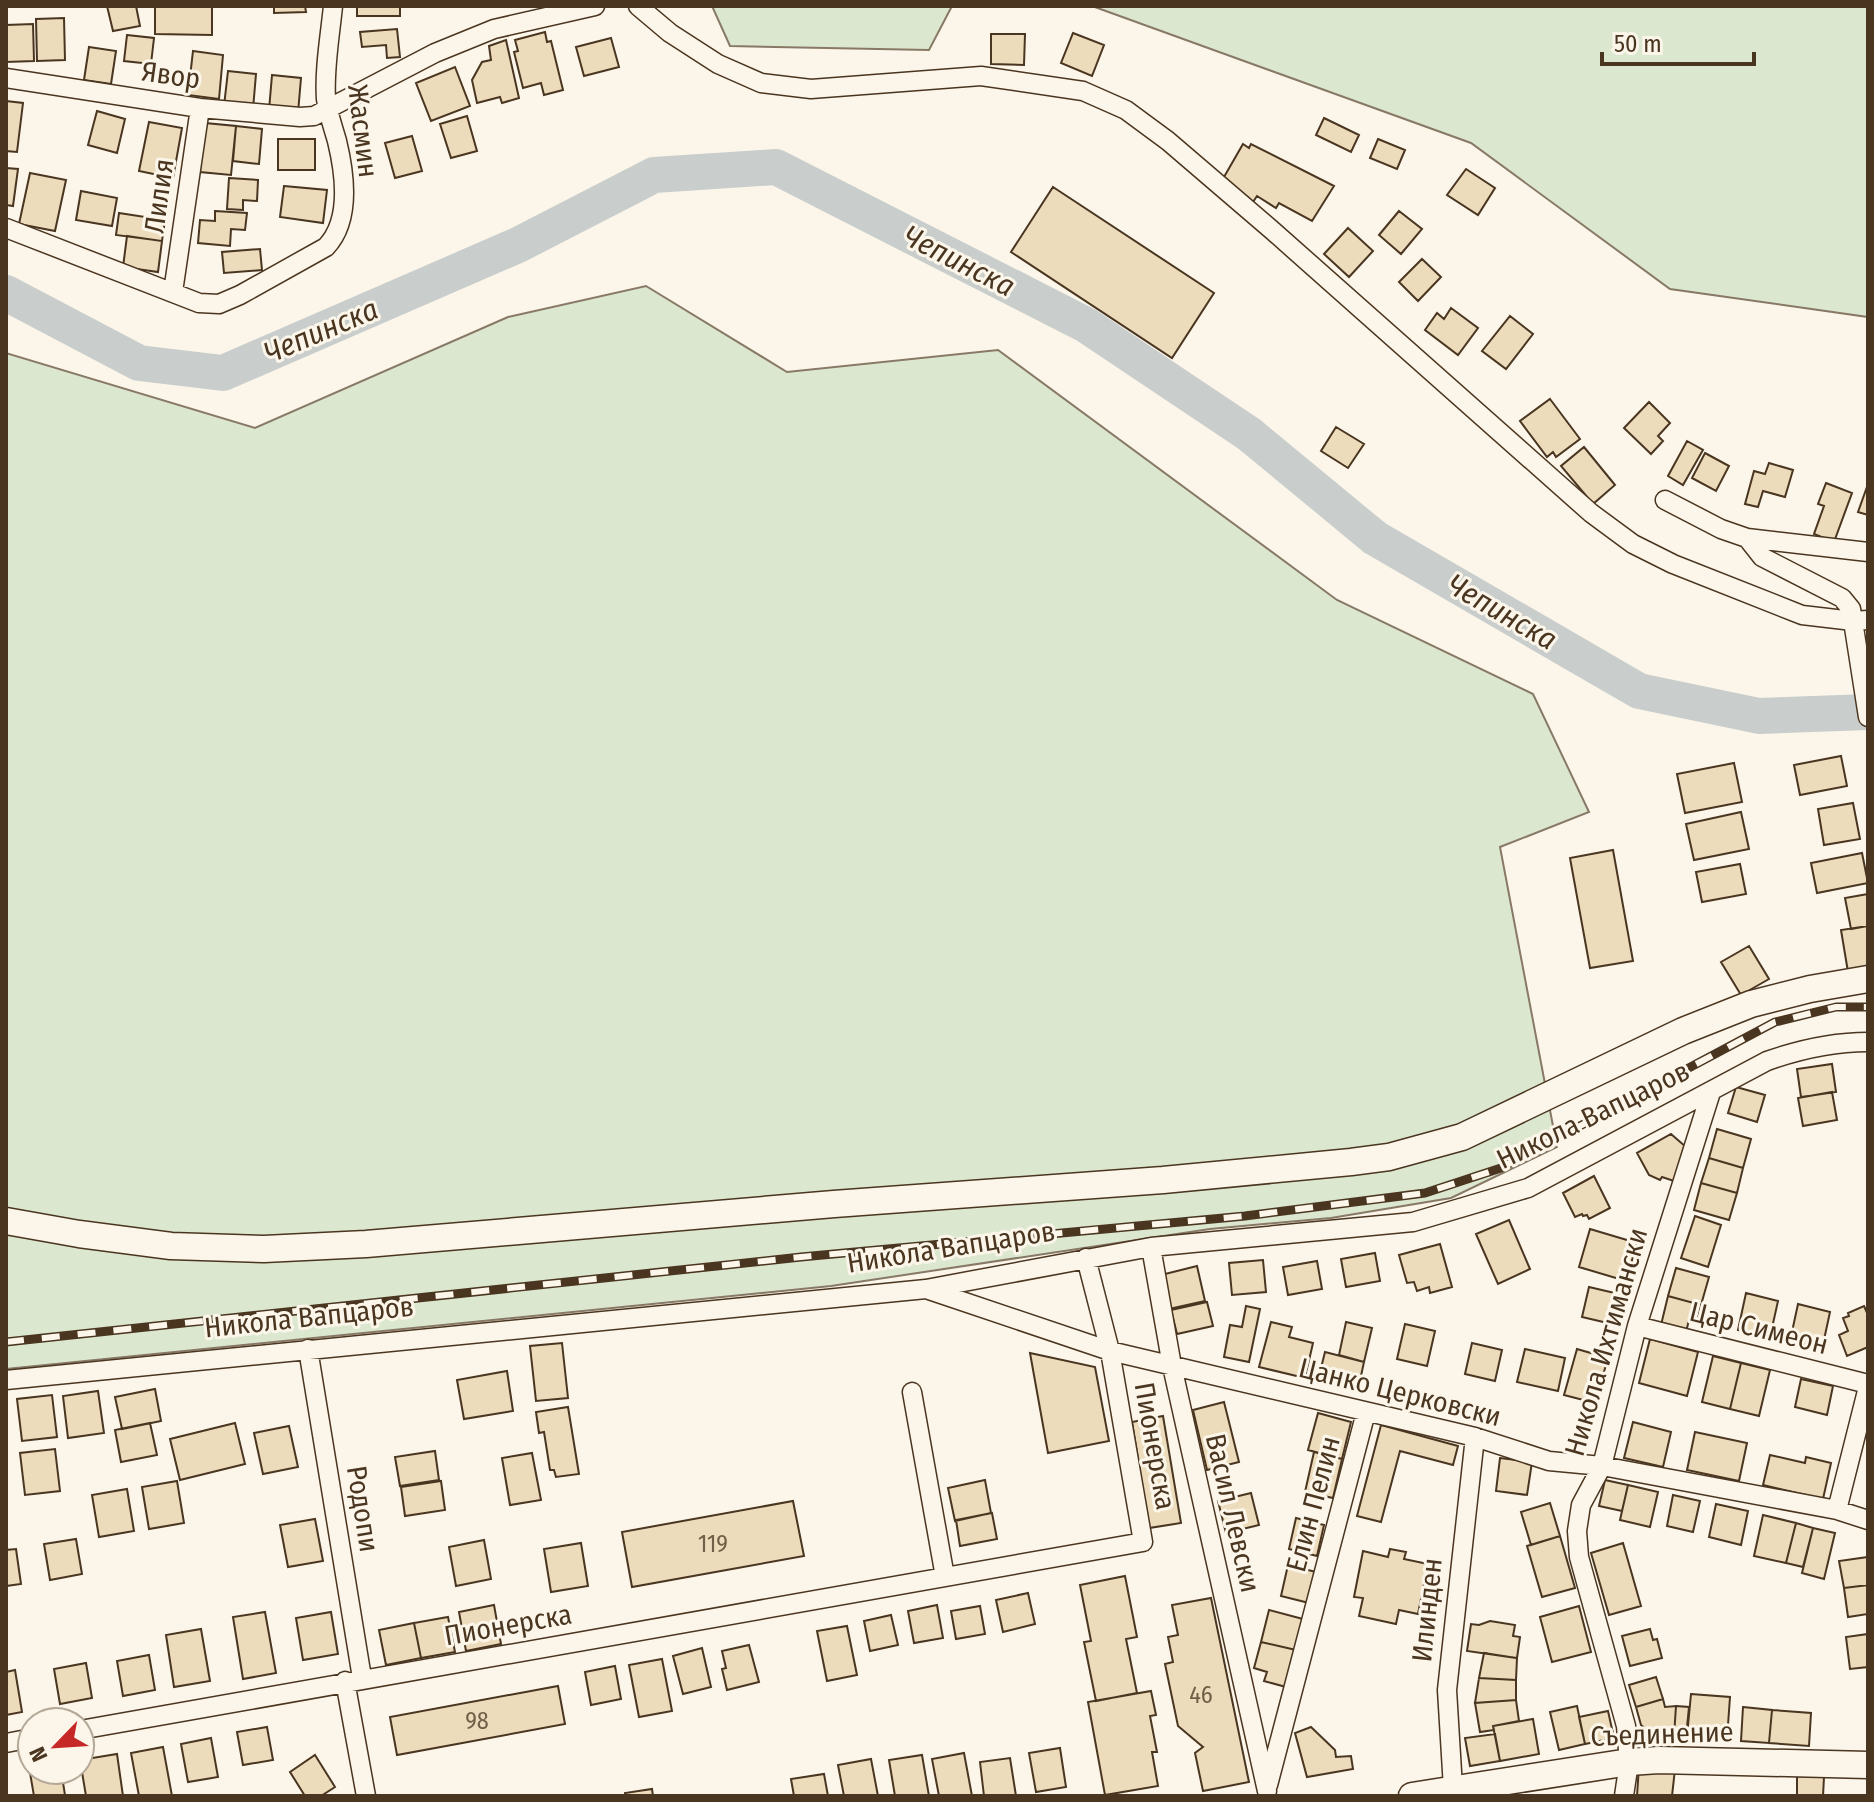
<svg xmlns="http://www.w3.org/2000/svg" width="1874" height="1802" font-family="'Fira Sans Condensed',sans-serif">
<rect width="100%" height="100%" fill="#fbf6e9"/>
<path fill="#dce7d0" stroke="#887966" stroke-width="2" d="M712,6h240l-23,44 -199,-4z
M1092,6h776v311l-198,-28 -199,-146z
M646,286l141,86 211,-22 339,250 196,94 56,118 -89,35 57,300 -106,51 -120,20 -121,11 -379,57 -825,83v-1016l249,75 253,-111z"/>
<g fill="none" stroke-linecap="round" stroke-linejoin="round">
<path stroke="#c9cecd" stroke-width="36" d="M6,293l133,70 84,10 295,-128 136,-70 122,-8 310,158 163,109 126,104 264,153 120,25 109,-4"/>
</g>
<path fill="#ecdcbc" stroke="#4a3520" stroke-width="2" d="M107,6h29l4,20 -27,5z
M155,6h57v29l-57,-1z
M274,6h31l1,6 -32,1z
M357,6h43v10h-43z
M64,18l1,42 -28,1 -1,-42z
M33,24l1,37 -28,1v-37z
M397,29l3,28 -13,1 -1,-13 -24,2 -2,-15z
M545,32l2,10 4,-1 12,49 -19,5 -3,-12 -18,5 -9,-36 4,-1 -3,-11z
M1073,33l31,12 -12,31 -31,-13z
M991,34h34l-1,31 -33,-1z
M127,35l27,3 -3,26 -27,-3z
M611,38l8,29 -35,9 -8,-29z
M506,40l13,58 -17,5 -2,-6 -23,6 -5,-23 10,-18 9,-2 -2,-14z
M89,47l27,4 -5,33 -27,-4z
M193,51l30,4 -4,44 -31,-4z
M455,67l15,39 -39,15 -15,-38z
M228,71l28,3 -3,35 -29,-3z
M272,75l29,3 -3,35 -29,-3z
M6,101l17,2 -6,49 -11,-1z
M97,111l28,8 -8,34 -29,-8z
M467,116l10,35 -26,7 -11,-34z
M1324,118l35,17 -8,17 -35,-17z
M149,122l33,6 -9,50 -34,-7z
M205,123l31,3 -5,49 -31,-3z
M236,126l26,3 -3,35 -26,-3z
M412,136l10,35 -27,7 -10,-35z
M278,139h37v31h-37z
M1378,139l27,11 -8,19 -27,-11z
M1243,144l6,4 2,-4 83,42 -22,35 -33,-18 -3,5 -19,-12 -4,6 -29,-25z
M6,168l12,1 -5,37 -7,-1z
M1466,169l29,19 -17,27 -31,-20z
M30,173l36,7 -11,51 -36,-7z
M229,178l29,2 -1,21 -14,-1v10l-16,-1z
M284,186l43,4 -4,33 -43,-6z
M1053,187l161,106 -42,65 -161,-106z
M81,191l36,7 -5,28 -36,-6z
M215,211l32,2 -2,17 -14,-1 -1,17 -32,-3 2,-23 15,1z
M1399,211l23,18 -21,25 -22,-19z
M119,213l46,7 -3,21 -46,-6z
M1348,228l25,23 -24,26 -25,-23z
M127,236l35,5 -4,31 -35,-5z
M260,249l2,21 -38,3 -2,-21z
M1422,259l19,18 -23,24 -19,-19z
M1451,308l27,20 -20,27 -33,-25 12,-17 7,6z
M1510,316l23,18 -27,35 -24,-18z
M1550,399l30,40 -24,18 -3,-5 -6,5 -27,-36z
M1649,402l21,21 -12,13 5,5 -12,13 -27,-26z
M1336,427l28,17 -16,24 -27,-17z
M1687,441l16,9 -20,35 -15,-9z
M1584,447l31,38 -22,19 -32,-38z
M1705,453l24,13 -13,25 -24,-13z
M1769,463l24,7 -8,27 -22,-6 -5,16 -13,-3 9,-33 11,3z
M1826,483l26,10 -18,49 -20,-8 10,-28 -6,-2z
M1868,484v31l-10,-3z
M1841,756l6,30 -47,9 -6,-30z
M1734,763l8,39 -57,11 -8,-39z
M1853,803l7,36 -36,6 -6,-36z
M1741,812l8,37 -55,11 -8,-36z
M1613,850l20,111 -43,7 -20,-110z
M1862,853l6,30 -51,10 -6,-30z
M1740,864l6,30 -44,8 -6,-30z
M1868,894v32l-17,3 -6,-31z
M1868,926v42l-20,4 -7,-42z
M1749,946l20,33 -28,16 -20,-33z
M1832,1064l4,28 -35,5 -4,-28z
M1736,1087l29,8 -8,27 -29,-9z
M1832,1092l5,28 -34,6 -5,-28z
M1717,1129l34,10 -8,29 -34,-10z
M1671,1134l15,13 -12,34 -12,-4 -2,3 -11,-5 -12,-22z
M1709,1158l34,10 -6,25 -36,-10z
M1594,1176l16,32 -21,11 -2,-4 -4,1 -1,-2 -7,3 -12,-24z
M1701,1183l36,10 -8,27 -35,-10z
M1695,1216l26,9 -13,42 -27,-9z
M1509,1220l21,49 -32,15 -22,-50z
M1590,1229l47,14 -11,38 -47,-14z
M1440,1244l12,43 -22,6 -1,-6 -12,4 -3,-9 -7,1 -8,-28z
M1375,1253l5,28 -34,6 -5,-28z
M1263,1260l3,32 -34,3 -3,-32z
M1317,1261l5,28 -34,6 -5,-28z
M1197,1266l8,35 -36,8 -8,-34z
M1676,1268l33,9 -8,28 -33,-9z
M1589,1287l30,7 -7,30 -30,-7z
M1746,1293l32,8 -8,36 -32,-7z
M1668,1296l33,9 -3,13 -8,-2 -4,16 -25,-7z
M1207,1302l6,24 -36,8 -6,-24z
M1798,1304l32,8 -8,37 -32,-8z
M1246,1306l14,3 -11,53 -25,-5 6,-32 12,2z
M1864,1306l4,9v32l-21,9 -8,-21 9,-4 -5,-13 6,-2 -1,-3z
M1271,1322l21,5 -3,10 24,6 -8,35 -46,-11z
M1346,1322l26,6 -8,34 -25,-7z
M1405,1324l30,7 -8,35 -30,-7z
M1650,1339l48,13 -11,44 -48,-13z
M562,1343l6,55 -32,3 -6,-55z
M1472,1343l30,7 -7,31 -30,-7z
M1525,1349l40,9 -7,33 -41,-9z
M1577,1349l31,9 -13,45 -31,-8z
M1325,1352l39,10 -6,28 -40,-10z
M1030,1353l65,14 14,74 -61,12z
M1713,1356l28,7 -11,46 -28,-7z
M1741,1363l29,7 -11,46 -29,-7z
M507,1371l6,40 -49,8 -7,-39z
M1801,1379l32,7 -6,29 -32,-8z
M155,1389l6,32 -39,8 -7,-32z
M98,1391l6,42 -36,5 -5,-42z
M52,1395l5,42 -35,4 -5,-42z
M1224,1402l15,60 -32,8 -14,-60z
M568,1407l11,67 -23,3 -2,-7h-4l-6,-38 -5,1 -3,-21z
M1318,1413l33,9 -9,37 -34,-9z
M1163,1416l18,107 -32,5 -17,-106z
M1633,1422l38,10 -8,35 -39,-9z
M150,1423l7,32 -36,7 -6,-32z
M235,1423l10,41 -65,16 -10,-41z
M1381,1425l77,21 -5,19 -53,-14 -19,71 -24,-6z
M289,1426l9,41 -35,7 -9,-41z
M1695,1432l52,11 -8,38 -52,-11z
M55,1449l5,42 -35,4 -5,-42z
M435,1451l4,29 -39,6 -5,-29z
M1314,1452l28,7 -9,39 -28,-6z
M532,1453l9,47 -31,5 -8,-47z
M1770,1455l35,8 1,-6 25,6 -8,36 -60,-14z
M1500,1458l32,4 -5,33 -31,-4z
M985,1480l6,33 -36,8 -7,-33z
M1605,1480l23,5 -6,26 -23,-5z
M177,1481l7,42 -35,6 -7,-42z
M441,1481l4,29 -40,6 -4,-29z
M1628,1485l30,7 -8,35 -30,-7z
M127,1489l7,42 -35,6 -7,-42z
M1251,1493l8,32 -33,8 -8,-32z
M1673,1495l27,6 -7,31 -26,-6z
M793,1501l11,55 -172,31 -10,-55z
M1550,1503l10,33 -29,9 -10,-33z
M1716,1504l32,7 -7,34 -32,-8z
M992,1513l5,26 -37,7 -4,-26z
M1763,1515l33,8 -10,40 -32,-7z
M1296,1518l28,7 -7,31 -28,-7z
M315,1519l8,42 -35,6 -8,-42z
M1796,1523l17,5 -10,39 -17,-4z
M1813,1528l22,5 -11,46 -22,-6z
M1560,1536l15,52 -33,9 -15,-51z
M76,1539l6,35 -32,6 -6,-36z
M484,1540l7,39 -35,7 -7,-39z
M581,1543l7,43 -37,6 -7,-43z
M1623,1543l18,63 -32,9 -18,-62z
M16,1549l5,35 -15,2v-36z
M1390,1549l16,3 -2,7 24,5 -10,50 -19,-4 -3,14 -37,-8 4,-18 -9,-1 9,-46 25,6z
M1868,1557v28l-24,3 -5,-27z
M1288,1565l28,7 -7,31 -28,-7z
M1125,1576l12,61 -11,2 11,54 -41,8 -12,-59 7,-1 -11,-56z
M1868,1585v29l-20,3 -4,-29z
M1028,1593l7,31 -32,8 -7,-32z
M1211,1598l38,184 -46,9 -8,-38 8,-6 -25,-21 -13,-62 8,-2 -5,-25 10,-2 -6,-30z
M494,1605l7,39 -35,7 -7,-39z
M937,1605l6,33 -29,5 -6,-32z
M980,1606l5,28 -29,5 -5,-28z
M1579,1606l12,46 -39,10 -12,-45z
M1269,1610l34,9 -7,31 -35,-8z
M265,1612l11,61 -33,6 -10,-62z
M331,1612l7,42 -35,6 -7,-42z
M891,1615l7,30 -28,6 -6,-30z
M448,1617l7,35 -34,6 -7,-35z
M1490,1621l25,4 -2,11 7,1 -3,21 -50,-7 4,-27 8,1z
M414,1623l7,35 -35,7 -7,-35z
M847,1626l10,49 -30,6 -10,-50z
M201,1629l9,52 -36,6 -8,-52z
M1650,1629l3,11 4,-1 5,19 -32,8 -8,-30z
M1868,1634v33l-18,2 -4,-32z
M1261,1642l35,8 -10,37 -22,-6 3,-9 -13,-4z
M749,1645l10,37 -32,8 -5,-21 4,-1 -4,-17z
M702,1648l9,39 -28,7 -10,-38z
M1484,1653l33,5 -1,22 -37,-2z
M149,1655l6,35 -32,6 -6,-35z
M662,1659l10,52 -33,6 -10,-52z
M86,1663l6,35 -32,6 -6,-35z
M615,1666l6,33 -30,6 -6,-33z
M15,1670l7,42 -16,3v-43z
M1656,1677l7,22 -27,8 -7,-22z
M1479,1678l37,2v20l-41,3z
M558,1686l7,38 -168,31 -7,-38z
M1151,1691l5,24 -6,1 7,36h-5l6,34 -53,9 -17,-93z
M1691,1694l39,3 -3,42 -40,-3z
M1663,1699l2,8 11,-1 -2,30 -23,-2 -10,-9 -5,-18z
M1516,1700l3,21 -26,5 1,4 -14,2 -5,-29z
M1577,1706l8,38 -26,6 -9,-38z
M1676,1706l13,1 -3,30 -12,-1z
M1743,1707l29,3 -3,33 -28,-2z
M1772,1710l39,3 -2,33 -40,-3z
M1608,1711l6,27 -29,6 -6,-27z
M1533,1719l6,35 -39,7 -7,-35z
M267,1727l6,33 -30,5 -6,-33z
M1311,1727l24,23 1,7 15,-1 2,13 -46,8 -12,-44z
M1495,1734l5,27 -30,5 -5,-28z
M211,1738l7,39 -30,5 -7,-38z
M163,1747l9,49h-33l-8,-43z
M1060,1748l6,39 -30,5 -7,-39z
M964,1753l8,43h-33l-7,-37z
M117,1754l6,42h-37l-6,-36z
M315,1755l20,32 -14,9h-16l-15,-24z
M922,1755l7,41h-34l-6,-36z
M1010,1758l6,38h-32l-4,-34z
M871,1759l7,37h-34l-6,-31z
M1639,1766l36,3 -3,27h-35z
M29,1767h3v3h29l4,25 -31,1z
M824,1774l4,22h-34l-3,-17z
M1797,1776l27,1 -1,19h-26z
M652,1789l1,7h-28v-3z"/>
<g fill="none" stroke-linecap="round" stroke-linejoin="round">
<g stroke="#4a3520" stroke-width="21">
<path id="street" d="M638,6l32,27 48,31 43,19 50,6 170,-13 102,15 43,19 42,31 105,90 318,282 42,31 40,20 129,51 51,6 15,96
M6,78l194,30 100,9 14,-1 121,-63 59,-24 101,-23
M6,228l193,75 20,1 21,-9 86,-48c25,-26 19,-73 11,-106 -4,-14 -9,-28 -11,-42 -2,-30 4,-63 7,-93
M173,292l27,-184
M1665,500l56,29 26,9
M1868,552l-121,-14 15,19 80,41 9,11 2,12 15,-1
M1151,1247l21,119 95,425
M929,1290l181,61 365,86 74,24 53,5 235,44 31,10
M1637,1326l231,58
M308,1349l54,329
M6,1380l920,-91 225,-42 262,-25 115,-34 239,-127c34,-12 65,-19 101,-19
M912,1392l33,185
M1837,1510l31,-123
M345,1681l21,115
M80,1730l1063,-188 -33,-191 -24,-93
M6,1743l26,-5
M1268,1785l98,-373
M1453,1788l-6,-98 28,-253
M1624,1796l5,-34 -3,-36 -47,-169 -2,-26 4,-26 21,-39 35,-140 74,-234"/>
</g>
<g stroke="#4a3520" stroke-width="29">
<path id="secondary" d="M6,1221l73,13 92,12 93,3 102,-5 468,-40 329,-24 188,-18 38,-5 73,-20 221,-106 68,-27 59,-15 58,-10
M1412,1796l217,-34 30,-2 209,5"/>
</g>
<use href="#street" stroke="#fbf6e9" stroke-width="18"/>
<use href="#secondary" stroke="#fbf6e9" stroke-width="26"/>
<g stroke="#4a3520" stroke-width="9">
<path id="rail" d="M6,1342l795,-85 444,-41 180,-23 76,-25 274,-146 61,-15h32"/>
</g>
<use href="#rail" stroke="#fbf6e9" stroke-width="6" stroke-dasharray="18" stroke-linecap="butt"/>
</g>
<g text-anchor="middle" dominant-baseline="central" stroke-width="6" stroke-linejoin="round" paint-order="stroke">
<g font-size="24" fill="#725f47">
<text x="713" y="1544">119</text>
<text x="1201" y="1695">46</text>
<text x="477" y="1721">98</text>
</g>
<g font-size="28" fill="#4a3520" stroke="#fbf6e9">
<text transform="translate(171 75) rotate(8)">Явор</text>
<text transform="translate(363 131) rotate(83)">Жасмин</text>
<text transform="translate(159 196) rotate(-82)">Лилия</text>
<text transform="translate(1593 1115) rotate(-26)">Никола Вапцаров</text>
<text transform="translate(951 1247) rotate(-9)">Никола Вапцаров</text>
<text transform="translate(309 1317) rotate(-6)">Никола Вапцаров</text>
<text transform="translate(1759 1328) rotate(14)">Цар Симеон</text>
<text transform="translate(1606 1342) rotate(-74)">Никола Ихтимански</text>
<text transform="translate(1400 1392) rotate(14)">Цанко Церковски</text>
<text transform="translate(1155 1446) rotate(80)">Пионерска</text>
<text transform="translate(1313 1504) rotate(-75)">Елин Пелин</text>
<text transform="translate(363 1509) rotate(81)">Родопи</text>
<text transform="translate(1233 1513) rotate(77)">Васил Левски</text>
<text transform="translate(1427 1610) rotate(-84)">Илинден</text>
<text transform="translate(508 1625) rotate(-10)">Пионерска</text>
<text transform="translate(1662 1734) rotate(-2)">Съединение</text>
</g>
<g font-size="30" font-style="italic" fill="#4a3520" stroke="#fbf6e9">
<text transform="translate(959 261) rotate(27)">Чепинска</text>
<text transform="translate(321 331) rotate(-23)">Чепинска</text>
<text transform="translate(1502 612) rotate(30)">Чепинска</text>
</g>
</g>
<rect width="1874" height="1802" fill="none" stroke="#4a3520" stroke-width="16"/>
<g transform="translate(56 1746) rotate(245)"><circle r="38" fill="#fbf6e9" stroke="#b4a999" stroke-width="2"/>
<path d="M0-6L14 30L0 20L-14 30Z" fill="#c62828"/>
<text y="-12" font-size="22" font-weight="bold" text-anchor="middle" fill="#4a3520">N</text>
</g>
<path d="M1602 52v12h152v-12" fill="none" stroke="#4a3520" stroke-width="4"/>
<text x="1614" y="52" font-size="24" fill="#4a3520" stroke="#fbf6e9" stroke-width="6" paint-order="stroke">50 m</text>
</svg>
